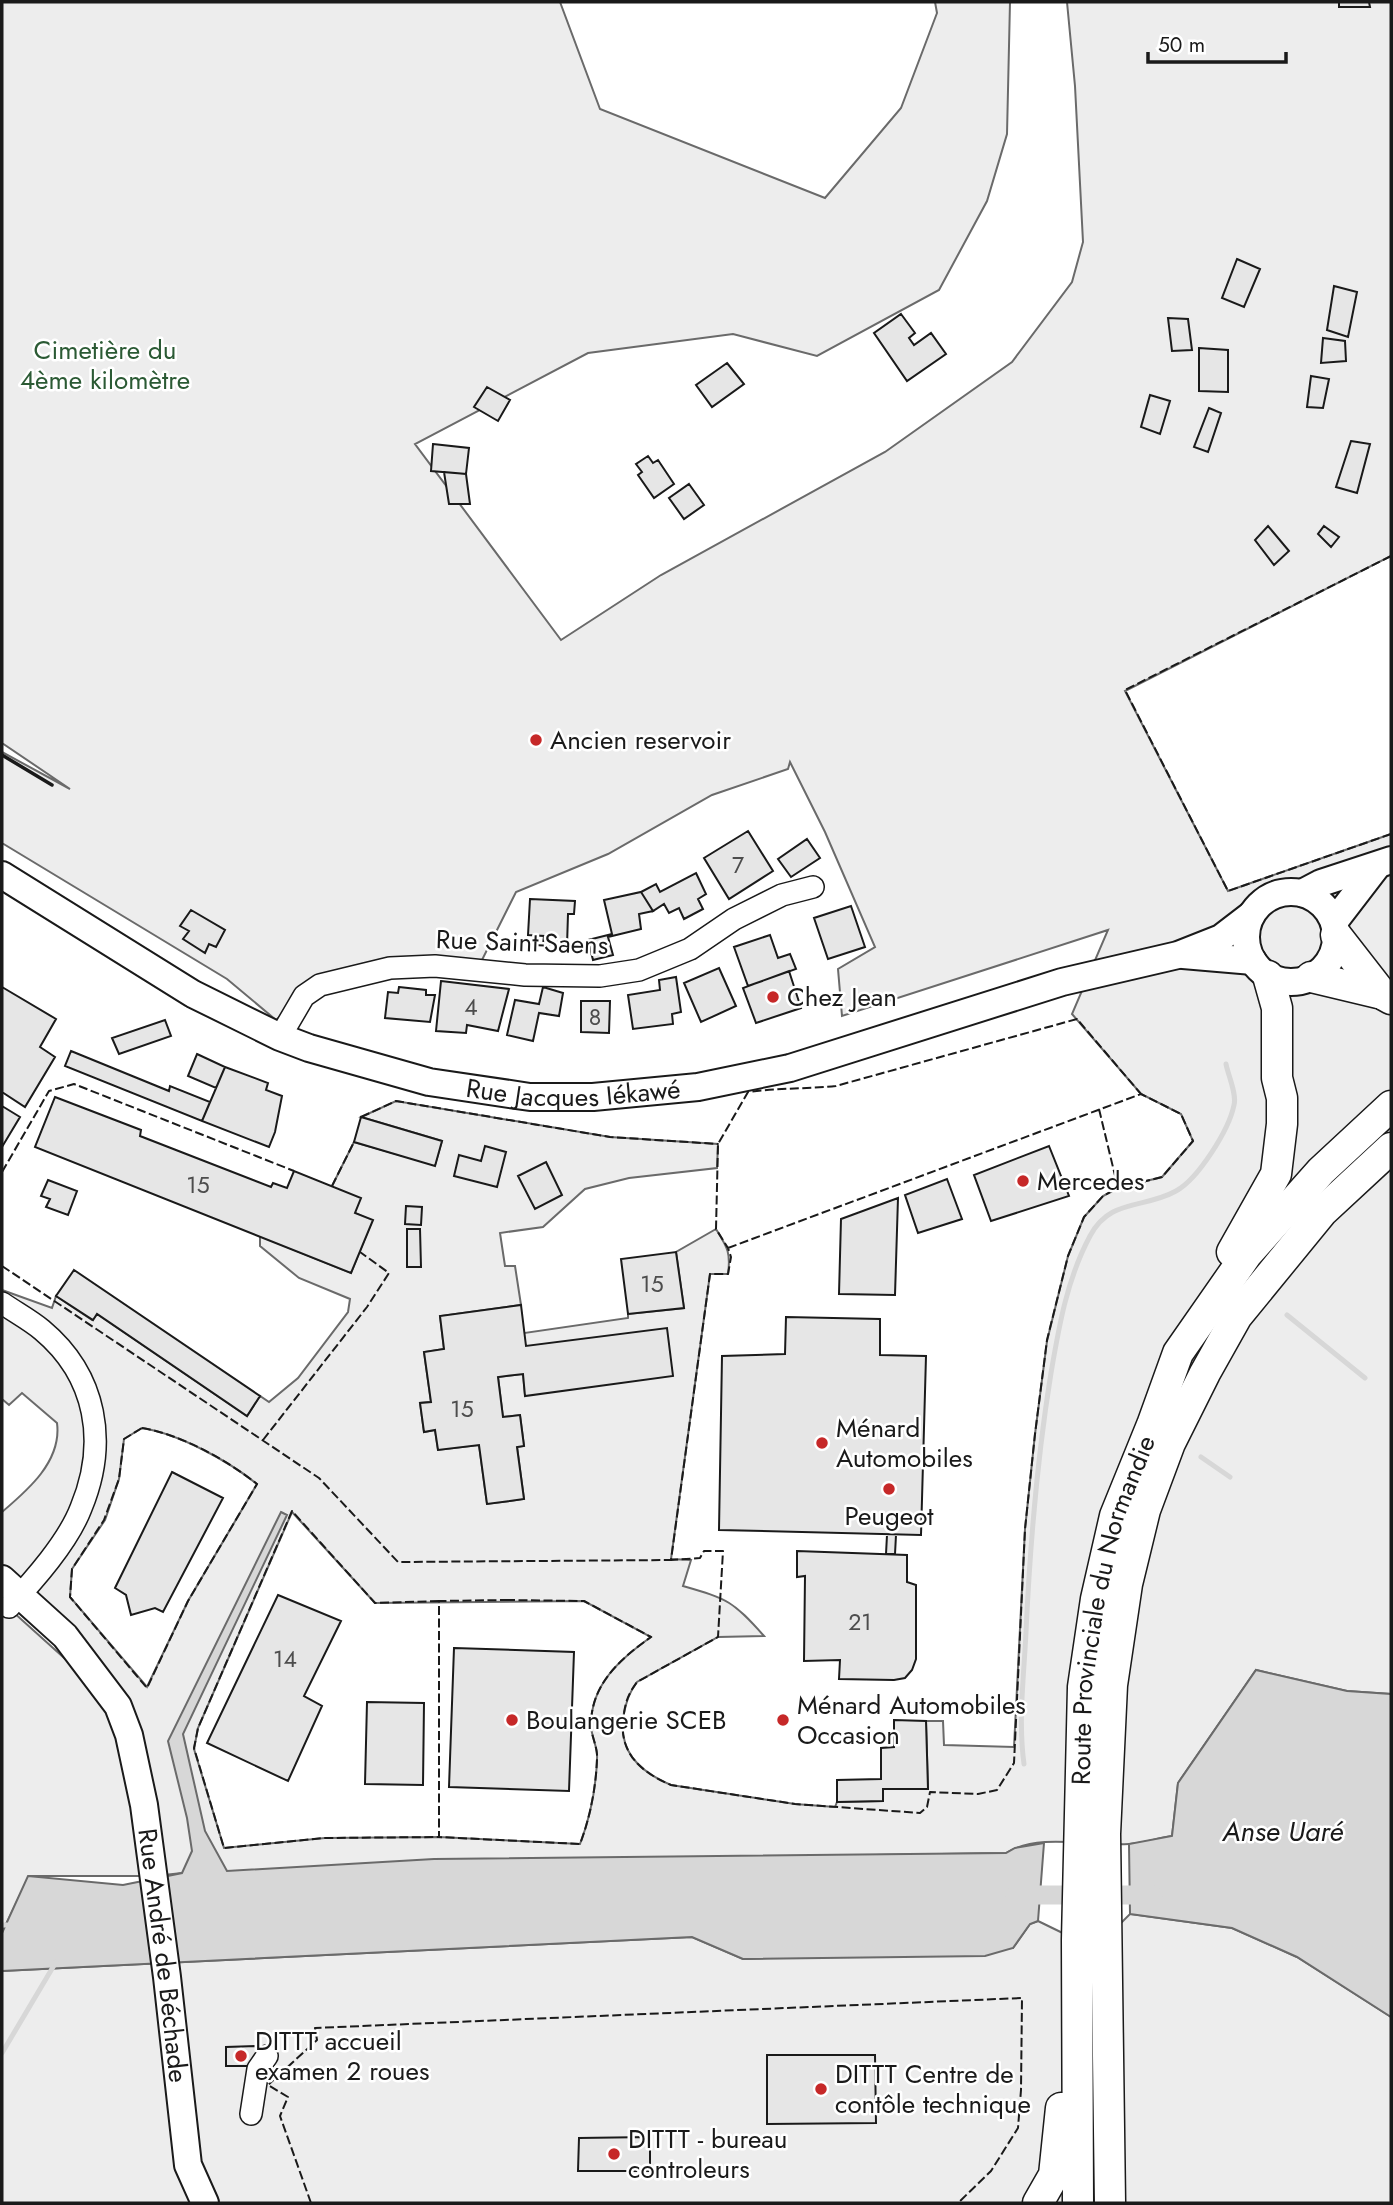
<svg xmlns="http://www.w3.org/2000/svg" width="1393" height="2205" font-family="Jost,sans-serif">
<rect width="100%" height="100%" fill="#fff"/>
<path fill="#ededed" stroke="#6a6a6a" stroke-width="2" fill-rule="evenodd" d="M2,2h558l40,107 225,89 76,-90 36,-95 -2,-11h75l-3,132 -20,67 -48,89 -122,66 -84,-22 -145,19 -173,91 146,196 100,-65 224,-123 127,-90 60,-80 11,-40 -8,-156 -8,-84h324v554l-266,135 103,200 163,-57v860l-44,-3 -91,-21 -78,113 -6,53c-14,2 -29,7 -43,8 -39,3 -88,-12 -123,9l-328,5 -496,15 -27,3h-126l-27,57v-331l111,100 -111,-134v-56c26,-22 60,-51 55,-89l-35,-30 -13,12 -7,-6v-109l50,18 4,-12 36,24 5,-6 150,102 13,-20 9,6 29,-24 50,-66 2,-13 -51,-21 -39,-32v-10l91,37 21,-52 -17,-8 -23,-27 22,-44 81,23 7,-24 -81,-24 35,-16 214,36 108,7 -1,24 -88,10 -44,11 -42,38 -43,6 5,33h10l6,39 -81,11 4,33 -20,3 7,50 -11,1 4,29 11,-2 3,20 41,-5 8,59 37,-5 -7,-52 7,-1 -4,-31 -17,2 -5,-40 25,-3 2,21 -1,-62 104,-15v-4l56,-6 -8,-56 40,-23c11,18 15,23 12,45h-18l-39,285 20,1 -8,26c45,13 50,15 81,50l-46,1 -81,45c-8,11 -10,18 -13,31 -7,37 14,58 47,72l124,19 40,3 2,-5 45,-1 1,-12 45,-1 -2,-67h17l1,24 70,2 11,-218 10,-95 12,-93 21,-85 16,-39 19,-21 15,-8 44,-11 31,-36 -12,-27 -40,-20 -69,-80 36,-84 -266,86 -4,-47 37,-22 -50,-115 -35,-70 -2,7 -76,26 -104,59 -92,38 -39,78 -42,-4 -131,30 -28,24 -49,-41 -225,-136v-91l68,37 -68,-46zM142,1428c37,6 85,32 115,56l-69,117 -41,86 -77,-90 2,-28 33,-49 14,-41 5,-40zM292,1512l83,91 209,-2 67,36c-31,22 -61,48 -60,90 1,11 7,21 6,32 -1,28 -7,59 -17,85l-141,-7 -114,1 -101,10 -30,-99 4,-21z
M1130,1914l102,14 65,29 94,60v186h-281l-5,-264z
M1038,1921l39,19 1,263h-1076v-232l690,-34 51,22 270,-11 17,-24z"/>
<path fill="#d7d7d7" stroke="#6a6a6a" stroke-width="2" d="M281,1512l6,3 -104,219 22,97 22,40 207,-12 572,-6 9,-5 29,-5 -6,78 -8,3 -17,24 -28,8 -242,3 -51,-22 -690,34v-38l26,-57 95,9 59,-12 10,-22 -5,-33 -19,-77z
M1256,1670l91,21 44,3v323l-94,-60 -65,-29 -102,-14 -1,-70 43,-8 6,-53z"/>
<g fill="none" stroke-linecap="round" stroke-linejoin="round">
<path stroke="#d7d7d7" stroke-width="5" d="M1287,1315l78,63
M1201,1457l29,20
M1024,1764c-6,-43 0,-89 2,-132 4,-87 11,-173 25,-259 8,-47 16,-94 39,-137 20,-38 54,-27 86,-45 22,-12 53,-61 58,-86 3,-11 -6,-30 -8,-41
M2,1925h5
M2,2053l54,-91"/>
<path stroke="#d7d7d7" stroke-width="19" d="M1015,1895h138"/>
</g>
<path fill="#e6e6e6" stroke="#1a1a1a" stroke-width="2" d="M1339,2h30l1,5h-31z
M1237,259l23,10 -16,38 -22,-9z
M1334,286l23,6 -9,45 -21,-7z
M901,314l14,19 -6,5 5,7 17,-12 15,21 -39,27 -33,-48z
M1168,318l20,1 4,31 -20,1z
M1323,338l22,3 1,20 -25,2z
M1199,348l29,2v42l-29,-1z
M727,363l17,21 -32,23 -16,-22z
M1311,376l18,3 -6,29 -16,-1z
M487,387l23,13 -12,21 -24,-14z
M1150,395l20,6 -10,33 -19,-7z
M1209,408l12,5 -13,39 -14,-5z
M1351,441l19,3 -13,49 -21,-6z
M433,444l36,4 -3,26 -35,-3z
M648,456l5,7 5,-3 16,24 -20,14 -16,-23 4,-3 -6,-8z
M444,472l22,2 4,30h-21z
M689,484l15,21 -20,14 -15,-21z
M1268,526l21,25 -15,14 -19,-25z
M1324,526l15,11 -8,10 -13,-13z
M748,831l25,40 -44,28 -25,-41z
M807,839l13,19 -29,19 -13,-18z
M696,873l10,21 -8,5 5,10 -19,10 -5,-11 -10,5 -5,-9 -11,7 -12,-19 15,-8 4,8z
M641,892l12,19 -14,3 2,15 -33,8 5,18 -20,5 -5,-20 24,-6 -8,-34z
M530,899l45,2 -1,13h-6l-1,32 -24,-2 1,-8 -16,-1z
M851,906l14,41 -37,12 -14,-41z
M191,910l34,20 -9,17 -7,-3 -4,9 -22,-14 6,-8 -9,-5z
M770,935l8,23 12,-4 6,15 -48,17 -14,-39z
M719,968l17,38 -35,16 -17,-39z
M789,971l12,37 -45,15 -13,-35z
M676,977l5,35 -9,2 1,10 -40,5 -5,-34 32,-5 -1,-10z
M441,981l68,8 -11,42 -31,-6 -1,8 -30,-2z
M2,987l54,32 -16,28 15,10 -30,50 -23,-15z
M399,987l27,3v5h9l-5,27 -45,-4 3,-26 10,1z
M543,987l20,6 -4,23 -20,-3 -6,28 -26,-6 8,-35 24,4z
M581,1001h29l-1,32 -28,-1z
M165,1020l6,16 -52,18 -7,-16z
M71,1051l98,40 1,-5 40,16 -8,19 -137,-55z
M197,1054l28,13 -9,21 -28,-12z
M225,1067l43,16 -2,7 16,6 -7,36 -6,15 -67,-26z
M55,1097l86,33 -1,6 131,51 2,-4 14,5 7,-17 67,27 -6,15 18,7 -22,53 -316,-126z
M2,1106l18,11 -18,30z
M361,1117l81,24 -7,25 -81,-24z
M485,1146l21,6 -9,35 -43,-11 5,-21 22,6z
M1049,1146l20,50 -78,25 -17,-46z
M546,1162l16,33 -27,14 -17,-33z
M947,1179l15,40 -44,14 -13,-38z
M48,1180l29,11 -9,24 -22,-8 4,-8 -9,-3z
M898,1198l-3,97 -56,-1 2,-75z
M406,1206l16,1 -1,18 -16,-1z
M407,1229h13l1,38h-14z
M676,1252l8,56 -56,6 -7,-55z
M74,1270l186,126 -13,20 -150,-102 -4,6 -37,-24z
M521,1305l5,41 141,-18 6,48 -148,20 -2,-22 -25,3 5,40 17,-2 4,31 -7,1 7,52 -37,5 -8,-59 -41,5 -3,-20 -11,2 -4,-29 11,-1 -7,-50 20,-3 -4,-33z
M786,1317l94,2v36l46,1 -5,179 -202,-5 3,-174 63,-2z
M172,1472l51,26 -60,114 -8,-4 -24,7 -5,-20 -11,-7z
M887,1535h9l-1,19h-9z
M797,1551l110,4v27l9,3v74l-4,11 -7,8 -11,2 -55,-1 1,-19 -36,1 1,-85 -8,1z
M278,1595l63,26 -37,75 18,10 -34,75 -81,-38z
M454,1648l120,4 -5,139 -120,-4z
M367,1702l57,1 -1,82 -58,-1z
M894,1720l32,1 2,68h-45v12l-46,1v-22l44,-1v-31l13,-1z
M256,2046v20h-30v-19z
M767,2055h108l1,68 -109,1z
M650,2137v34h-72l1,-33z"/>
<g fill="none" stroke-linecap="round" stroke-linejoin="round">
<g stroke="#1a1a1a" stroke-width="24">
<path id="minor" d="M280,1037l24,-41 16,-11 70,-17 45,-2 90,9 75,1 39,-6 51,-21 44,-30 48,-24 31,-8
M2,1303c13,9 28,17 40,27 55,46 66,113 39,178 -13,34 -47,72 -72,99
M251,2114l7,-45 9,-13"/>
</g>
<g stroke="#1a1a1a" stroke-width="30">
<g id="major">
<path id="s1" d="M2,875l191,119 87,43 29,11 120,34 101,15h63l105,-10 92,-19 272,-86 116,-27 43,-17 30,-23"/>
<circle cx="1291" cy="937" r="45"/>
<path d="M1302,893l19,-10 70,-23"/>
<path d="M1334,922l43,-56"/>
<path d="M1183,955l70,6"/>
<path id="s2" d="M2,1579l63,57 53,70 11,29 15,70 23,172 21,188 17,38"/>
</g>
</g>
<g stroke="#1a1a1a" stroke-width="33">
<g id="highway">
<path d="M1336,935l46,59"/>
<path d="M1311,977l71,17 9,5"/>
<path d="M1232,1252l44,-78 6,-50v-26l-5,-20v-70l-9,-32"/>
<path d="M1038,2203l16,-28 7,-67"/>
<path id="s3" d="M1078,2203l-1,-263 6,-253 13,-88 19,-83 37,-91 26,-72 69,-99 74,-83 70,-65"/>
<path d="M1110,2203l-5,-369 7,-149 15,-101 18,-74 25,-67 35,-70 32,-57 85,-104 69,-64"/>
</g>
</g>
<use href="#minor" stroke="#fff" stroke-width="21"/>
<use href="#major" stroke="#fff" stroke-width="26"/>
<use href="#highway" stroke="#fff" stroke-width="30"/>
<path stroke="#1a1a1a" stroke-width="2" stroke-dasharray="9 3.5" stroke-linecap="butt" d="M1391,556l-266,134 103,201 163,-57
M1099,1109l19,79
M361,1117l35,-16 214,36 108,7
M2,1172l47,-81 25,-7 220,87
M332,1186l22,-44
M728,1248l413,-154 40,20 12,27 -31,36 -44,11 -15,8 -19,21 -16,39 -21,84 -12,94 -10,95 -11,234 -17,27 -19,4 -48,-2 -3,15 -7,6 -125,-9 -124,-19c-33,-14 -54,-35 -47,-72 2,-13 5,-20 13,-31l81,-45 5,-86h-19l-4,7 -29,2 39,-286h18l3,-17 -3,-9 -12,-19 2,-85 30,-52c29,-4 58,-3 88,-6l241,-67 64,75
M2,1266l317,212 79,84 273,-2
M142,1428c38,6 85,32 115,56l-69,117 -41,87 -77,-91 2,-28 32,-49 15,-41 5,-40z
M263,1440l104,-133 22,-34 -29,-21
M506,1600l78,1 67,36c-31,22 -61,48 -60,90 1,11 7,21 6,32 -1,28 -7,59 -17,85l-141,-7v-236z
M439,1601l-64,2 -83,-92 -94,217 -4,20 30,100 100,-10 115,-1
M311,2203l-31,-87 8,-19 -20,-12 49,-45 -2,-12 707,-30 -1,92 -3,38 -27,43 -33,32"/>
<path stroke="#1a1a1a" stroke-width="3.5" d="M2,755l50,30"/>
</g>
<g fill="#c62828" stroke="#fff" stroke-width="2.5">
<circle cx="536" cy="740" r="7"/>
<circle cx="773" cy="997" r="7"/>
<circle cx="1023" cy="1181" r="7"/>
<circle cx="822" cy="1443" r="7"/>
<circle cx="889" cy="1489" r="7"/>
<circle cx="512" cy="1720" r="7"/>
<circle cx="783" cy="1720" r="7"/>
<circle cx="241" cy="2056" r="7"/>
<circle cx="821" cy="2089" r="7"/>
<circle cx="614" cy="2154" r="7"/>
</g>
<g text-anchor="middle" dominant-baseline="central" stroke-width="5" stroke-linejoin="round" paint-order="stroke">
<g font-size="23" fill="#4d4d4d">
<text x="738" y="865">7</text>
<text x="471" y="1007">4</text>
<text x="595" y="1017">8</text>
<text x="198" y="1185">15</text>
<text x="652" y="1284">15</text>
<text x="462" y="1409">15</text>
<text x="860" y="1622">21</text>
<text x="285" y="1659">14</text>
</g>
<g font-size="26" fill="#2b5a34" stroke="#fff">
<text x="105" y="350">Cimetière du<tspan x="105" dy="30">4ème kilomètre</tspan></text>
</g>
<g font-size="26" fill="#1a1a1a" stroke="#fff" text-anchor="start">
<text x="550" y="740">Ancien reservoir</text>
<text x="787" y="997">Chez Jean</text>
<text x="1037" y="1181">Mercedes</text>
<text x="836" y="1428">Ménard<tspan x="836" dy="30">Automobiles</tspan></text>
<text x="889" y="1516" text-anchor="middle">Peugeot</text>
<text x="797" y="1705">Ménard Automobiles<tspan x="797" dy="30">Occasion</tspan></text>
<text x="526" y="1720">Boulangerie SCEB</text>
<text x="255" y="2041">DITTT accueil<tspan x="255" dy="30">examen 2 roues</tspan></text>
<text x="835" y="2074">DITTT Centre de<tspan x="835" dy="30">contôle technique</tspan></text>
<text x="628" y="2139">DITTT - bureau<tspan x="628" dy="30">controleurs</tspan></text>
</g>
<g font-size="26" fill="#1a1a1a" stroke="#fff">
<text transform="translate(522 942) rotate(2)">Rue Saint-Saens</text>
<text stroke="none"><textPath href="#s1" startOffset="623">Rue Jacques Iékawé</textPath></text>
<text stroke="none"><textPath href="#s3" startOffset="597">Route Provinciale du Normandie</textPath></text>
<text stroke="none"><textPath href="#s2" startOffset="427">Rue André de Béchade</textPath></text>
</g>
<g font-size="28" font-style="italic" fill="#1a1a1a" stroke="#fff">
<text x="1283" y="1831">Anse Uaré</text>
</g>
</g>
<rect width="1393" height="2205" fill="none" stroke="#1a1a1a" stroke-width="7"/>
<path d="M1148 52v10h138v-10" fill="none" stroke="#1a1a1a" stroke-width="3.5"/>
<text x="1158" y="52" font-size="21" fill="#1a1a1a" stroke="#ffffff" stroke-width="5" paint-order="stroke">50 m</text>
</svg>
